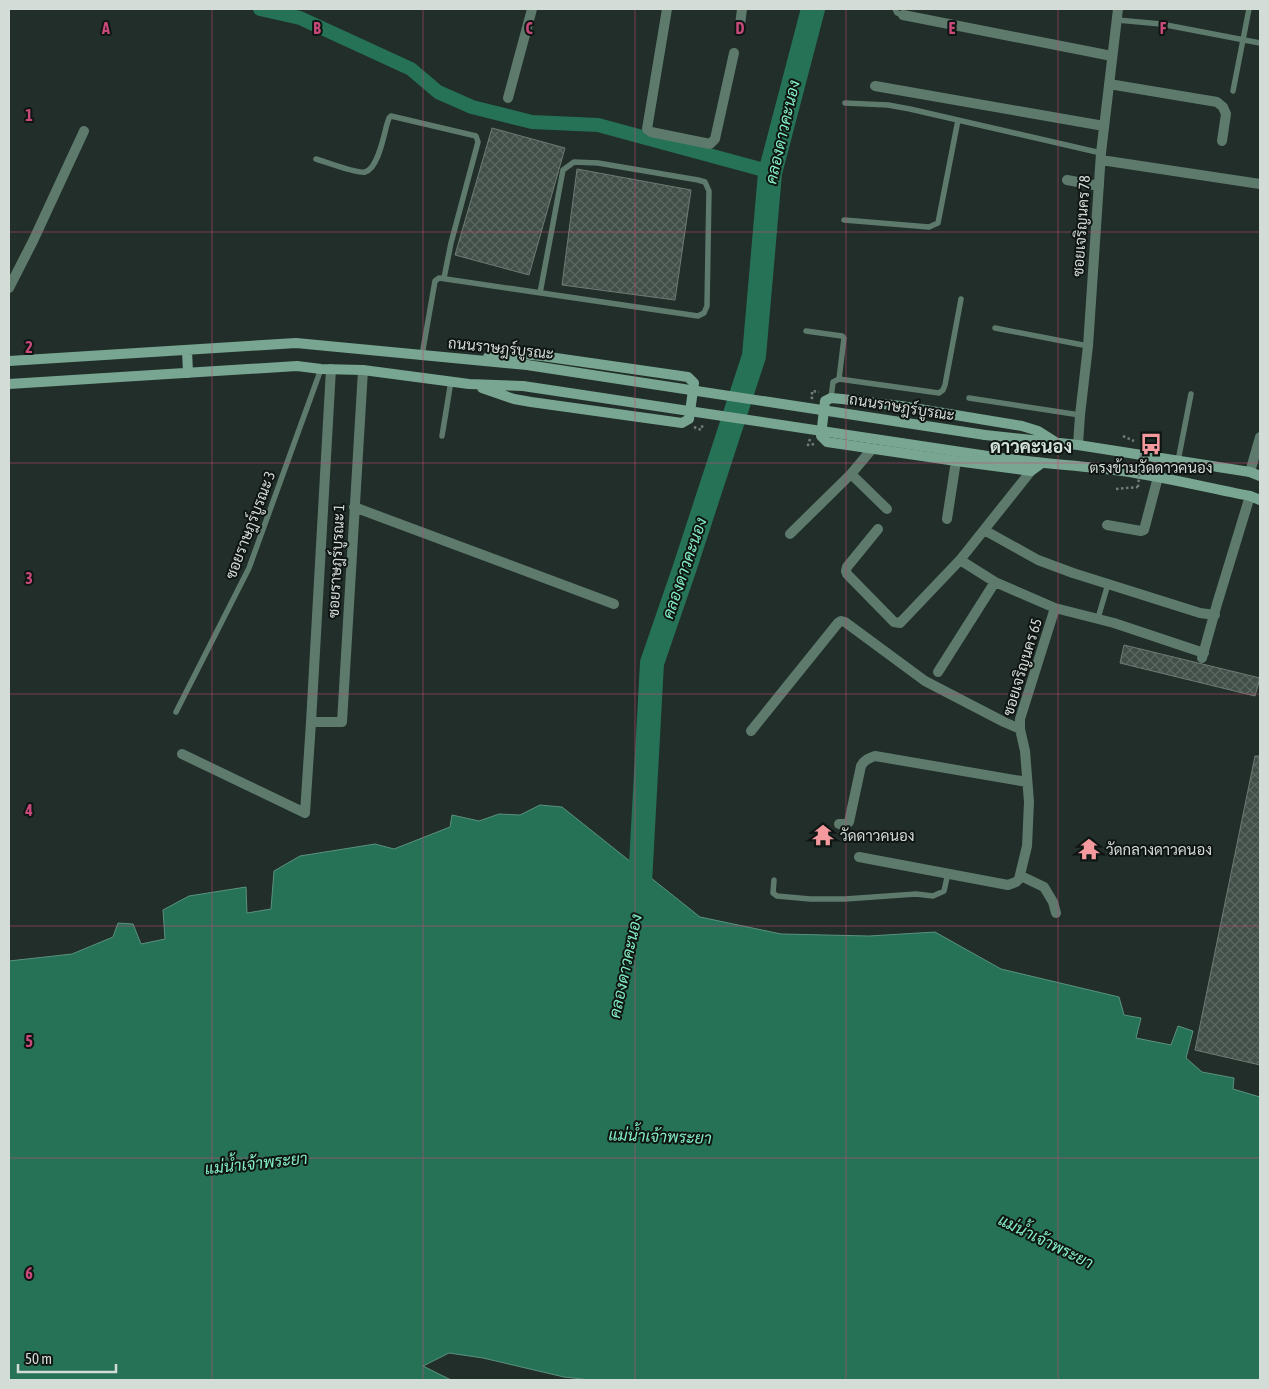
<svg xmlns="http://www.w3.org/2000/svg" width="1269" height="1389" font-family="'Asap Condensed',Sarabun,sans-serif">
<defs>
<pattern id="building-cross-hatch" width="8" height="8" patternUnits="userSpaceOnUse" patternTransform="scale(1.25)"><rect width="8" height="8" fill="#414f48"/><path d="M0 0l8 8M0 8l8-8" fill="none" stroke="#5c6862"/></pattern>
</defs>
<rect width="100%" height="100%" fill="#212e29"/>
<path fill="#267257" stroke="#5a927e" d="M540,805l22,2 138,110 81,17 88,2 66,-4 66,37 118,28 5,18 17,3 -5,20 35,7 7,-19 15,5 -7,27 16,14 32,6 -1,11 27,8v283h-669l-27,-3 -81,-19 -34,-5 -26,13 28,14h-442v-419l63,-7 41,-17 5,-14 15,1 8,20 24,-5 -2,-29 26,-14 57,-9 1,26 24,-4 3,-38 26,-15 75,-12 19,5 56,-22 2,-12 27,6 20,-7 21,1z"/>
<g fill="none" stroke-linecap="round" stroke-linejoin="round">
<path stroke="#267257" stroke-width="14" d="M260,9l40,9 111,51 27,23 34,15 60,15 66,3 173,47"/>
<path stroke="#267257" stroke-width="24" d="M639,901l13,-238 32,-93 70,-214 16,-183 43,-164"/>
</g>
<path fill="url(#building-cross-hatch)" stroke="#6c7b74" d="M492,128l73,20 -36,127 -74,-20z
M577,169l114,21 -16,110 -113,-15z
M1124,645l136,33 -5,18 -135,-33z
M1255,756h5v309l-65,-15z"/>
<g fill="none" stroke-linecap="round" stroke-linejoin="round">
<path stroke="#717b77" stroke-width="2.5" stroke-dasharray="2.5 2.5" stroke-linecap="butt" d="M811,397l1,1v-7l7,1
M694,427l7,3 2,-6
M1123,436l11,5
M810,439l-2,6 6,-1
M1116,489l22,-2"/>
<path stroke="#5d7a6d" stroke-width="5.5" d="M895,9l2,4 6,2
M1117,20l44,4 99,19
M1233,91l16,-82
M845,103l43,2 22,4 191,44
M316,159c10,3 41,15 49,13 13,-3 19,-37 22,-48l2,-6 2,-2 85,20 2,6 -27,101 -7,35
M844,220l85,7 9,-4 20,-103
M995,328l93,18
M806,331l36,5 2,2 -5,41
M422,355l13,-74 4,-3 259,38 6,-3 3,-7 2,-115 -4,-9 -7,-2 -100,-17 -24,-1 -11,8 -23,123
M831,398l2,-16 6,-3 100,14 4,-3 2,-5 16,-86
M969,398l111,17
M442,436l9,-55
M1178,461l13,-67
M1098,618l10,-34
M176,712l73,-144 72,-199
M774,880l-1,13 4,3 33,3h35l71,-5 17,2 11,-5 4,-18"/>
<path stroke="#5d7a6d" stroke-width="10" d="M667,9l-20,120 4,3 59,12 5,-5 19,-86
M903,15l209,41
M740,25l2,-16
M1109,84l108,18 6,5 3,7 -4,27
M875,86l229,40
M508,98l24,-89
M1101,160l159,24
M1067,180l32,6
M9,288l24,-47 51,-110
M1078,445l2,-30 8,-69 13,-193 17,-144
M1250,472l10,-35
M851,474l36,35
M354,507l260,97
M947,519l9,-58
M1107,525l34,6 3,-1 14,-53
M878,529l-31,38 -1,4 1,3 47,48 6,1 60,-63 71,-89
M984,530l54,30 35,13 127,40 15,2
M790,534l61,-60 21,-25
M960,560l35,22 60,26 59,15 90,30
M1202,658l15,-54 33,-108
M938,672l57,-90
M311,722h31l21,-352
M751,731l87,-108 3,-2 4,1 80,59 79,41 16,7
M182,754l123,59 6,-91 20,-353
M839,824h7l3,-2 12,-56c3,-6 8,-8 14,-10l152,26
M859,857l149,28 8,-3 3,-3 8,-33 2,-44 -4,-51 -5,-22v-10l35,-111
M1021,876l23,11 9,15 3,11"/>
<path stroke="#78a692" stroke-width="10" d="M187,350l1,23
M9,361l287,-18 231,22
M9,384l288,-18 24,3 42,1 106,14 54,2
M482,388l32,11 17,3 151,21 7,-4 5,-36 -6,-6 -146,-21 -21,-2 -33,3
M985,435l93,10 172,27 10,4
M981,455c47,8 94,10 141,16 43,6 86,17 128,25l10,4
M1042,463l-11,8 -75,-10 -129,-19 -6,-6 4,-35 6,-3 11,1 59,7 121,20 16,5 19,12"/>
<path stroke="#717b77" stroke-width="2.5" stroke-dasharray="2.5 2.5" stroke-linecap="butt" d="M1138,487l4,-42"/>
<path stroke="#78a692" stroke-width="10" d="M527,365l458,70
M523,386l458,69"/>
</g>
<path fill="none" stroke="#c6497a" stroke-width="1" stroke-opacity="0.55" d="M212,9v1371M423,9v1371M635,9v1371M846,9v1371M1058,9v1371M9,232h1251M9,463h1251M9,694h1251M9,926h1251M9,1158h1251"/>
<defs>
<g id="bus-bare" transform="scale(1.725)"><path d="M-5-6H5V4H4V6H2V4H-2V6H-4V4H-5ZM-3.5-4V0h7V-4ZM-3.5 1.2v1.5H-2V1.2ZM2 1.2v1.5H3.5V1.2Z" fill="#f49a9f" stroke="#0f1512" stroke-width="2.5" paint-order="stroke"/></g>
<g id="temple-bare" transform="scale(1.725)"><path d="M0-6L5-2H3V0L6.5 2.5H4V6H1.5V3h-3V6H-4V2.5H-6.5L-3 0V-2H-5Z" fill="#f49a9f" stroke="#0f1512" stroke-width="2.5" paint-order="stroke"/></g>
</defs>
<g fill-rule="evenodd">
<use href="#bus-bare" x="1151" y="444"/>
<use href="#temple-bare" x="823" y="835"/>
<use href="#temple-bare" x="1089" y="849"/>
</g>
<g text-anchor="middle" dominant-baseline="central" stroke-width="4" stroke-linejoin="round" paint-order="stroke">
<g font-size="15" fill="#d4dcd8" stroke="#0f1512">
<text transform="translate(1081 226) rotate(-86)">ซอยเจริญนคร 78</text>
<text transform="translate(501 348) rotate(6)">ถนนราษฎร์บูรณะ</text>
<text transform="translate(902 407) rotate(9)">ถนนราษฎร์บูรณะ</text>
<text transform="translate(250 525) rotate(-69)">ซอยราษฎร์บูรณะ 3</text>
<text transform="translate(336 561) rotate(-87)">ซอยราษฎร์บูรณะ 1</text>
<text transform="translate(1022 667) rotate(-73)">ซอยเจริญนคร 65</text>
</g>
<g font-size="15" fill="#d4dcd8" stroke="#0f1512" text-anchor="start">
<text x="1151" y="467" text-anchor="middle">ตรงข้ามวัดดาวคนอง</text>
<text x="840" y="835">วัดดาวคนอง</text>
<text x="1106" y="849">วัดกลางดาวคนอง</text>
</g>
<g font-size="16" font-style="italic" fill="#83edc3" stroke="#0f1512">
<text transform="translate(782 132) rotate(-77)">คลองดาวคะนอง</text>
<text transform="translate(684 568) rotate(-71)">คลองดาวคะนอง</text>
<text transform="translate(625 966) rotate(-78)">คลองดาวคะนอง</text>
<text transform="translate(660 1136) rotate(2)">แม่น้ำเจ้าพระยา</text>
<text transform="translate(256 1163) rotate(-6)">แม่น้ำเจ้าพระยา</text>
<text transform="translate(1046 1241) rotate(26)">แม่น้ำเจ้าพระยา</text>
</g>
<g font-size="18" font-weight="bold" fill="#d2e3db" stroke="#0f1512">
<text x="1031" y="446">ดาวคะนอง</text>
</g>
</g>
<g font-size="16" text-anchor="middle" font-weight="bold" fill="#c6497a" stroke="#0f1512" stroke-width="4" stroke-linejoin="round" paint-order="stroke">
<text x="106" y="34">A</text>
<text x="317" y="34">B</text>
<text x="529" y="34">C</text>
<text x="740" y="34">D</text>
<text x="952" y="34">E</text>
<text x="1163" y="34">F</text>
<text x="29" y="121">1</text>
<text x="29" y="353">2</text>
<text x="29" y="584">3</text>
<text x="29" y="816">4</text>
<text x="29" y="1047">5</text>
<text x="29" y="1279">6</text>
</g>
<rect width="1269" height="1389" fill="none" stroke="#d4dcd8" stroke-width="20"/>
<path d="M18 1364v8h98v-8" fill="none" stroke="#d4dcd8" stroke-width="2.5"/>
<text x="25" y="1364" font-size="15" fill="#d4dcd8" stroke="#0f1512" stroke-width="4" paint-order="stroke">50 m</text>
</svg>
